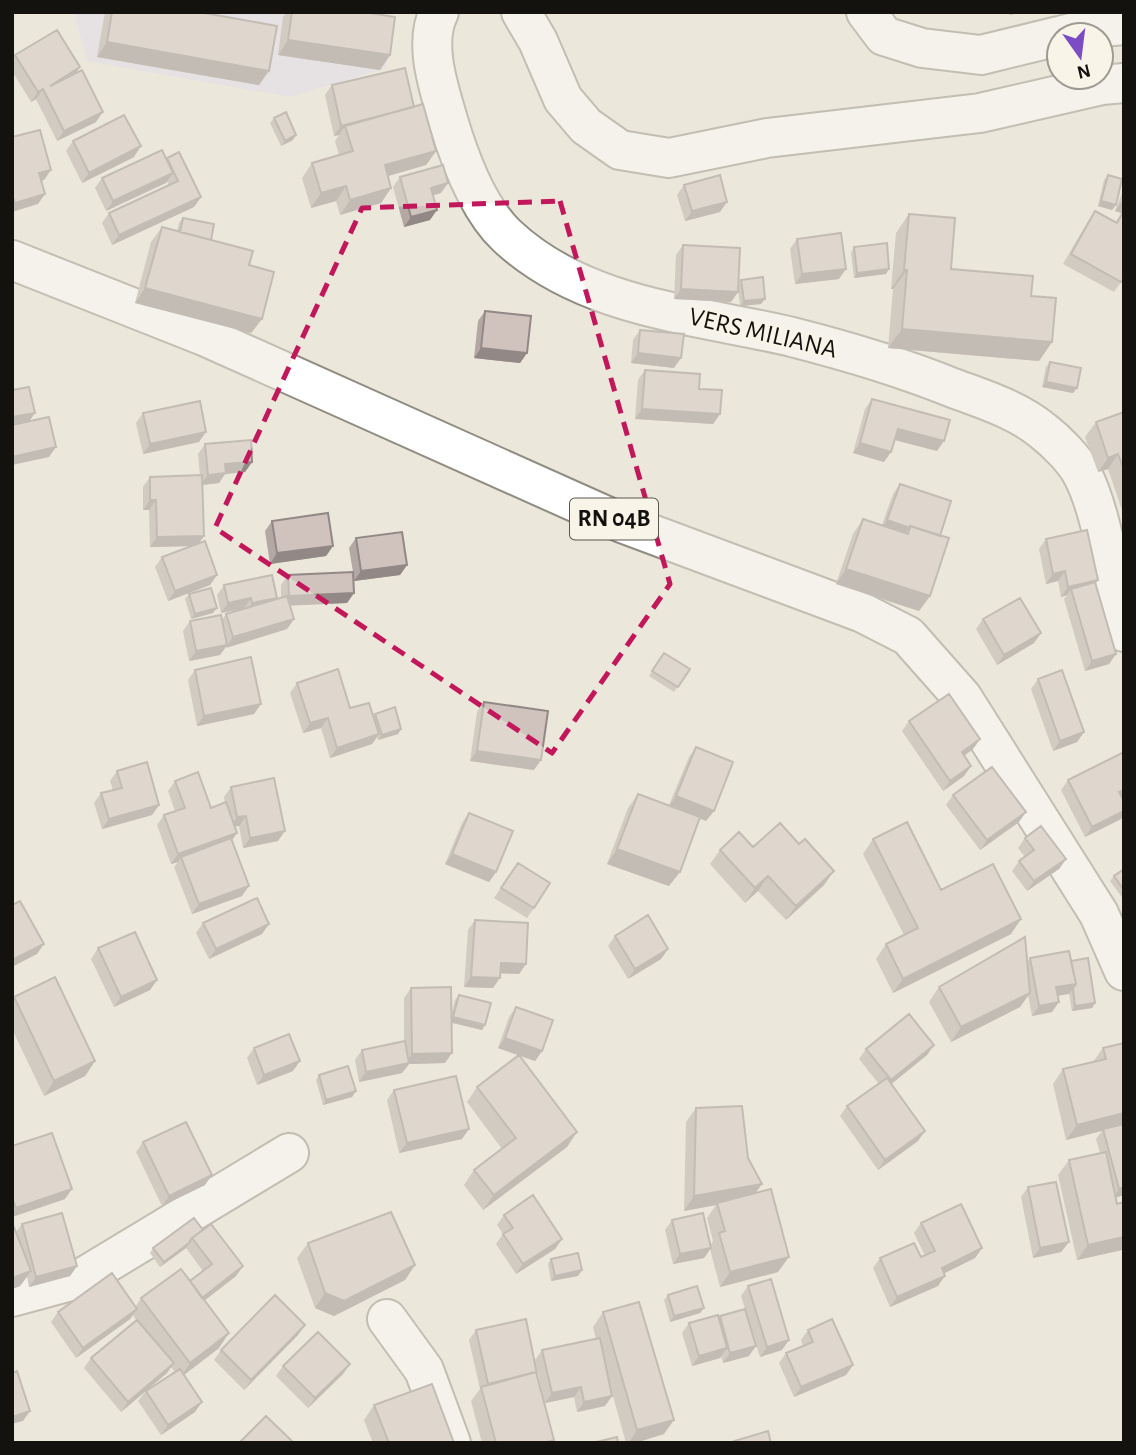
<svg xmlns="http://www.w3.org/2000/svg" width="1136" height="1455" font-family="'Alegreya Sans',sans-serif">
<rect width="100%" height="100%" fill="#ebe7db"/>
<path fill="#e1d9ee" d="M74,12h317l-5,56 -96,29 -203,-36z"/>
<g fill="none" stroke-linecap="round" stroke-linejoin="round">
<g stroke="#908c81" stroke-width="42">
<path id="minor" d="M866,12l18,24 38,12 59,7 78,-19
M1063,35l28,-7 33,-3
M12,1297l70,-19 207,-125
M387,1319l37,51 27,73"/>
</g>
<g stroke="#908c81" stroke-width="42">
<path id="major" d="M439,12c-16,32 0,76 9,108 11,37 30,89 59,116 77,72 188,78 285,101 55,14 109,30 161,51 30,11 65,22 90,43 13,10 32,29 39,43 20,36 31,116 42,158
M521,12l17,29 25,58 23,27 34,24 49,8 98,-20 213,-25 122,-28 22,-2
M12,260l192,76 418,187 241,90 45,23 54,61 137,217 25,57"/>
</g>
<use href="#minor" stroke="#fff" stroke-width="38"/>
<use href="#major" stroke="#fff" stroke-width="38"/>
</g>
<path fill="#b3a8a3" d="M105,12h94l60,73 -162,-28z
M287,12h77l26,43 -10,15 -102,-15 5,-38z
M15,55l61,18 20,49 -39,19 -21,-42 -5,3 -19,-31v-11z
M332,85l82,22 22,44 -10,14 -38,11 3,12 -10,15 -41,12 -4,-14 -25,7 -9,-30 10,-15 27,-8 -4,-14 4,-6 -5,1 -9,-41z
M274,118l19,22 -12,6 -11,-23z
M73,141l61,16 -52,26 -16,-32z
M167,158l34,39 -7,10 -82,38 -10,-22 7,-10 60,-27 -2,-5 -61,30 -11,-23 7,-10 64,-19z
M1108,175l8,30 -4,5 -14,-4 6,-26z
M400,177l41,16 -8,2 -3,25 -26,7 -11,-40z
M684,185l36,27 -35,9 -8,-26z
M1124,188v90l-10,14 -51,-28 25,-43 7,-10 21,11 5,-9 -6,-2z
M909,214l42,55 80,27 21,46 -13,19 -151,-13 5,-59h-2l5,-56z
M183,218l28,22 38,25 13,54 -11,14 -116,-30 16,-61 11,-15 15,4 2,-8z
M797,239l42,40 -44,5 -5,-35z
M683,245l55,39 3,-4 20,24 -21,2 -2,-17v3l-7,10 -57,-3 2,-44z
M854,247l32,27 -32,4 -3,-25z
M485,311l42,42 -7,10 -46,-5 4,-37z
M640,330l34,38 -43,-5 2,-23z
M1050,362l23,31 -31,-6 4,-20z
M645,370l54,19 21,25 -7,10 -78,-5 3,-39z
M872,399l65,52 -42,-11 -11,22 -31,-9 12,-44z
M1124,412v98h-2l-14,-41 -10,3 -13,-35 11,-15z
M143,413l56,29 -56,12 -7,-31z
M205,444l47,18 -7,10 -20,2 -6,9 -16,2 1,51 -5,7 18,32 -7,10 -42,16 -13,-34 7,-10 28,-11 -40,1 -1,-37h-6v-23l7,-10 50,-1 -2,-22z
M900,484l40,52 -10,60 -11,15 -83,-27 17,-50 10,-15 19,6 11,-31z
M272,521l61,25 -7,10 -56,8 -5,-33z
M356,538l51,27 -7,10 -46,6v12l-7,10 -57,2 4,14 -7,10 -61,18 -6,8 -31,6 -6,-30 7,-10 32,-1 4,-6 18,-5 -23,4 -4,-18 7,-10 53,13 -2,2 6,-2v-13l7,-10 65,-3 -4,-24z
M1046,539l52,41 -3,4 21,70 -7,10 -24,7 -21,-72 3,-4 -6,2 -3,-16 -12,3 -7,-35z
M189,594l24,19 -22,6 -6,-20z
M983,619l58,14 -7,10 -37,22 -21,-36z
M664,653l26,16 -16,23 -25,-16z
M195,670l59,44 -57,12 -9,-46z
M1038,679l46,53 -7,10 -24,9 -22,-62z
M297,683l53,25 23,9 2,-3 26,15 -3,5 -20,6 -1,-3 -5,7 -42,14 -9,-30 -18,5 -13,-40z
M484,702l50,68 -64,-9 7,-49z
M909,721l71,18 -7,10 -9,7 7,10 -7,10 -21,15 -41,-60z
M696,747l18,64 -8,10 -6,-3 -31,68 -62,-22 21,-56 10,-14 31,11 20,-48z
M1124,757v39l-2,1 2,4v14l-3,4 -36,18 -24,-47 7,-10z
M117,771l42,34 -7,10 -50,14 -8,-26 7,-10 12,-3 -3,-9z
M175,781l36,27 14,-5 -1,-6 7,-10 47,54 -35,7 -4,-22h-5l3,7 -5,7 10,56 -50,18 -18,-47 4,-5 -7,2 -14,-39 7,-10 11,-4 -7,-20z
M953,795l66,27 -39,28 -34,-45z
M469,813l27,59 -7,10 -44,-18 17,-41z
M1025,838l41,21 -7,10 -32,22 -15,-20 7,-10 6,-4 -7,-9z
M873,839l68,51 70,44 -118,59 -17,-34 10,-15 18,-9 -41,-81z
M753,847l71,38 -38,35 -28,-29 -13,12 -35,-39 10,-14z
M518,863l16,45 -7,10 -33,-20z
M1124,869v31l-14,-19 4,-5z
M475,920l51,44 -7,10 -19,-1 -7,15 -29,-1 4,-57z
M203,923l59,11 -53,25 -13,-26z
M615,936l53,13 -7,10 -33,20 -20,-33z
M98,948l59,32 -7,10 -36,17 -23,-48z
M1030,958l41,3 24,42 -3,5 -20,3 -3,-18 -11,3 -6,16 -20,4 -4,-21 -8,12 -69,35 -22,-40 10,-15 88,-25z
M411,988l40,27 4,-15 4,-5 26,30 -3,5 -30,-7 -7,40 -36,1 -7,9 -43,9 -4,-22 7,-10 42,-9v-43z
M14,997l81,64 -10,15 -41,20 -32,-67v-29z
M516,1007l26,44 -7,10 -37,-13 11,-31z
M1124,1043v152l-8,2 1,7 7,-2v55l-2,-7 -45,10 -19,-85 11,-15 31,-7 -4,-14 6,-8 -36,9 -13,-56 10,-15 30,-7 10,-14z
M934,1045l-7,10 -36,29 27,57 -40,29 -38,-54 7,-10 32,-22 -20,-25 7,-10z
M254,1048l39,23 -36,14 -10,-27z
M319,1075l37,16 -4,6 -29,8 -7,-25z
M477,1087l90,60 -84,63 -19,-25 10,-15 28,-21 -35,-47z
M394,1090l68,49 -63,14 -12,-53z
M696,1108l52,50 14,26 -7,9 23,79 -58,15 -10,-38 -6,9 -31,6 -8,-34 7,-10 38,26 3,-5 -6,-23 9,-13 -32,6 2,-89z
M143,1142l62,43 -43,21 -26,-54z
M12,1146l53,53 -53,18z
M1028,1187l41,55 -8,10 -28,6 -12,-61z
M504,1215l58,24 -7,10 -39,25 -20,-30 7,-10 -6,-9z
M12,1222l4,10 6,-8 55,42 -7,10 -41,11 -2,-10 -7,9 -8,3z
M921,1223l61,25 -7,10 -31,15 -6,13 -48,21 -17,-39 7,-10 41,-1 4,-1 -11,-23z
M203,1230l40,36 -7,10 -32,25 15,47 -35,27 11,37 -34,23 -23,-34 8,-10 29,-19 -4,-5 -4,6 -46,39 -37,-44 7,-10 45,-38 -3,-5 -3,4 -54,39 -25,-36 7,-10 78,-6 5,-8 49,-17 13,-10 -17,-23 -26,19 -10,-14 3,-5z
M308,1243l107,22 -10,15 -71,36 -19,-8 -18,-50z
M551,1259l31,11 -4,6 -27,5 -3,-17z
M748,1286l34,64 -22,7 -19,-61z
M668,1295l36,13 -4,5 -30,9 -6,-22z
M603,1312l61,122 -29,9h-9l-15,-54 1,7 -7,10 -28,6 -3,-15 -29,6 9,37 -2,3h-70l-11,-42 9,-12 -11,-49 7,-10 61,44 7,27 -9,-41 7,-10 54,-11 -3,-12z
M720,1316l29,40 -26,7 -2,-7 -1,2 -28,8 -10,-33 7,-10 29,-5z
M808,1330l45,35 -7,10 -52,22 -15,-34 7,-10 17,-7 -2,-6z
M298,1335l-54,55 -30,-30 7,-10z
M283,1366l60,8 -35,34 -32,-32z
M374,1405l80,38h-81l-9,-23z"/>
<path fill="#928885" d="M1011,12h15l-17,3z
M288,40l102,15 -10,15 -102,-15z
M107,42l162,29 -10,14 -162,-28z
M80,67l-7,10 -23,9z
M43,89l-7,10 -5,3 7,-10z
M414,109l-69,17 -6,9 -5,1 7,-10z
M103,112l-7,10 -39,19 7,-10z
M296,135l-3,5 -12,6 4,-5z
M141,146l-7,11 -52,26 7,-10z
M436,151l-10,14 -52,15 11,-15z
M51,170l-7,10 -12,3 7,-10z
M173,173l-7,10 -60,28 7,-10z
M448,183l-7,10 -17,5 7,-10z
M346,186l-10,15 -25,7 10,-15z
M391,188l-10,15 -41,12 10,-15z
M45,194l-7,10 -26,8v-6l3,-3z
M201,197l-7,10 -82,38 7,-10z
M1101,201l15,4 -4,5 -14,-4z
M1122,201l2,1v8l-3,3 -6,-2z
M727,202l-7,10 -35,9 7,-10z
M437,210l-7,10 -26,7 7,-10z
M846,269l-7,10 -44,5 7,-10z
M889,269l-3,5 -32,4 3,-5z
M904,270h3l-14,19h-2z
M145,288l117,31 -11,14 -116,-30z
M681,289l57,3 -7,10 -57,-3z
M765,299l-4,5 -21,2 4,-5z
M902,329l150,13 -13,19 -151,-13z
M481,348l46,5 -7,10 -46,-5z
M638,353l43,5 -7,10 -43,-5z
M1046,382l31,6 -4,5 -31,-6z
M642,409l78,5 -7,10 -78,-5z
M35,413l-7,10 -16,3v-9z
M898,429l46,12 -7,10 -46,-12z
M206,432l-7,10 -56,12 7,-10z
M860,443l31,9 -7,10 -31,-9z
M56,447l-7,10 -37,8v-8z
M1118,454l-10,15 -10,3 10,-14z
M252,462l-7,10 -20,2 -6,9 -19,2 8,-10 17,-11z
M150,500h6l-7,10h-6z
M887,520l22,8 -7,10 -22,-8z
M204,536l-7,10 -47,1 7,-10z
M333,546l-7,10 -56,8 7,-11z
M407,565l-7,10 -46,6 7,-10z
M846,569l84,27 -11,15 -83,-27z
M1065,571l-7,10 -12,3 7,-10z
M217,575l-7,10 -42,16 7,-10z
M1098,580l-7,10 -20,-1 -4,6 -6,2 7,-10z
M354,593l-7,10 -65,3 7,-10z
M251,598l-7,10 -23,5 7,-10z
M277,598l-7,10 -25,5 7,-10z
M217,608l-4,5 -22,6 4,-5z
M294,619l-7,10 -61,19 7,-11z
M1041,633l-7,10 -37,22 7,-10z
M227,645l-7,10 -31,6 7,-10z
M1116,654l-7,10 -24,7 7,-10z
M261,704l-7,10 -57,12 7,-10z
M328,718l-7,10 -18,5 7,-10z
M401,729l-3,5 -20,6 4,-5z
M1084,732l-7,10 -24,9 7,-10z
M379,734l-7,10 -42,14 7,-10z
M980,739l-7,10 -18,13 7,-10z
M477,751l64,9 -7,10 -64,-9z
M971,766l-7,10 -21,15 7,-10z
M1124,790v6l-12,6 7,-10z
M676,796l38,15 -8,10 -37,-15z
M159,805l-7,10 -50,14 7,-10z
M1124,811v4l-3,4 -36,18 7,-10z
M1026,812l-7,10 -39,28 7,-10z
M246,816l-7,10 -9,1 7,-10z
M285,831l-7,10 -35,7 7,-10z
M237,833l-7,10 -49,14 -3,5 -7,2 7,-10z
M617,849l63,23 -11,14 -62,-22z
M452,854l44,18 -7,10 -44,-18z
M1066,859l-7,10 -32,22 7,-10z
M834,871l-10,14 -38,35 10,-14z
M768,876l-10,15 -13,12 10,-15z
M249,886l-7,10 -50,18 7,-10z
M1021,919l-10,15 -118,59 10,-14z
M269,924l-7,10 -53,25 7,-10z
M44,944l-7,10 -25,13v-7z
M668,949l-7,10 -33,20 7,-10z
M501,963l25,1 -7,10 -25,-1z
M471,977l29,1 -7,10 -29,-1z
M157,980l-7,10 -36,17 7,-10z
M1076,984l-7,10 -20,3 7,-10z
M1030,993l-10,14 -69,35 10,-15z
M1059,1002l-7,10 -20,4 7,-10z
M1095,1003l-3,5 -20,3 3,-5z
M453,1017l32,8 -3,5 -32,-8z
M505,1038l37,13 -7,10 -37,-13z
M934,1045l-7,10 -43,35 7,-10z
M452,1053l-7,10 -36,1 -7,9 -43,9 7,-10 39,-8 7,-10z
M95,1061l-10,15 -41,20 10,-15z
M300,1061l-7,10 -36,14 7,-10z
M356,1091l-4,6 -29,8 3,-5z
M1124,1113v12l-58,15 11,-15z
M469,1129l-7,10 -63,14 8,-10z
M925,1131l-7,10 -40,29 7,-10z
M577,1132l-10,15 -84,63 11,-15z
M212,1175l-7,10 -43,21 7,-10z
M762,1184l-11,15 -34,4 -1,2 -32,6 10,-15z
M1124,1187v8l-12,4 7,-10z
M72,1189l-7,10 -53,18v-3l4,-6z
M1124,1237v11l-2,2 -45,10 11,-15z
M562,1239l-7,10 -39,25 7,-10z
M1069,1242l-8,10 -28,6 7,-10z
M189,1243l-3,5 -26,19 4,-5z
M711,1248l-7,10 -31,6 7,-10z
M982,1248l-7,10 -40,20 7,-10z
M789,1257l-11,15 -58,15 10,-15z
M415,1265l-10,15 -71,36 -19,-8 10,-15z
M77,1266l-7,10 -41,11 7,-10z
M243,1266l-7,10 -44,34 7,-10z
M582,1270l-4,6 -27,5 4,-5z
M31,1271l-11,15 -8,3v-11z
M945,1276l-7,10 -48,21 7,-10z
M704,1308l-4,5 -30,9 4,-6z
M137,1309l-7,10 -54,39 7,-10z
M305,1325l-7,10 -54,55 7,-10z
M229,1333l-10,15 -39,30 10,-15z
M789,1340l-7,10 -22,7 7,-10z
M756,1346l-7,10 -26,7 7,-10z
M727,1348l-7,10 -28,8 7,-10z
M174,1363l-7,10 -46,39 7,-10z
M350,1364l-7,10 -35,34 7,-10z
M853,1365l-7,10 -52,22 7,-10z
M581,1387l-7,10 -29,6 7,-10z
M612,1396l-7,10 -28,6 7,-10z
M202,1402l-7,10 -34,23 7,-10z
M30,1411l-7,10 -11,3v-7z
M674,1420l-10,14 -29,9h-6l8,-13z"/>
<path fill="#d0c3be" stroke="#928885" stroke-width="2" d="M112,12h87l78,14 -8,45 -162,-29z
M292,12h72l31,5 -5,38 -102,-15z
M57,30l23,37 -30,19 32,-16 21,42 -39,19 -21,-42 -5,3 -23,-37z
M405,68l9,39 -73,19 -9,-41z
M423,104l13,47 -51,14 6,23 -41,12 -4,-14 -25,7 -9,-30 41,-12 -8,-25z
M286,112l10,23 -11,6 -11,-23z
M124,115l17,31 -52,27 -16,-32z
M40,130l11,40 -12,3 6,21 -30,9 -3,-8v-58z
M162,150l11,23 -60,28 -11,-23z
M179,152l22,45 -82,38 -10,-22 69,-32 -11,-23z
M443,165l5,18 -17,5 6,22 -26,7 -11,-40z
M720,175l7,27 -35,9 -8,-26z
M1108,175l14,4 -6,26 -15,-4z
M1095,211l22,12 7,-12v67l-3,4 -50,-28z
M909,214l46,4 -4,51 82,7 -2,20 25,2 -4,44 -150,-13 5,-59h-3z
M183,218l31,6 -3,16 -31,-8z
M162,227l91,24 -4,14 25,7 -12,47 -117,-31z
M841,233l5,36 -44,5 -5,-35z
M887,243l2,26 -32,4 -3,-26z
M683,245l57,3 -2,44 -57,-3z
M763,277l2,22 -21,2 -3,-21z
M485,311l46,5 -4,37 -46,-5z
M640,330l44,4 -3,24 -43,-5z
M1050,362l31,6 -4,20 -31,-6z
M645,370l55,4 -1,15 23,1 -2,24 -78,-5z
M29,387l6,26 -23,4v-27z
M872,399l78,21 -6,21 -46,-12 -7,23 -31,-9z
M200,401l6,31 -56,12 -7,-31z
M1124,412v58l-6,-16 -10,4 -12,-36z
M49,417l7,30 -44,10v-32z
M251,440l1,22 -27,2 1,9 -18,2 -3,-31z
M202,475l2,61 -47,1 -1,-37h-6v-23z
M900,484l51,17 -11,35 -30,-10v2l-23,-8z
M328,513l5,33 -56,7 -5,-32z
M863,519l45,15 2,-8 39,12 -19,58 -84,-27z
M1087,530l11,50 -30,7 -3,-16 -12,3 -7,-35z
M402,532l5,33 -46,6 -5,-33z
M205,541l12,34 -42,16 -13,-34z
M353,572l1,21 -65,3 -1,-21z
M272,575l5,23 -25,5 -1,-5 -23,5 -4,-18z
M1095,582l21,72 -24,7 -21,-72z
M211,588l6,20 -22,6 -6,-20z
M287,596l7,23 -61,18 -7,-23z
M1020,598l21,35 -37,22 -21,-36z
M221,615l6,30 -31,6 -6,-30z
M664,653l26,16 -12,18 -26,-16z
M251,657l10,47 -57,12 -9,-46z
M338,669l12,39 19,-5 10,31 -42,14 -9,-30 -18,5 -13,-40z
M1062,670l22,62 -24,9 -22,-62z
M949,694l31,45 -18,13 9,14 -21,15 -41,-60z
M484,702l64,9 -7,49 -64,-9z
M395,707l6,22 -19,6 -7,-21z
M696,747l37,15 -19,49 -38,-15z
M1122,753l2,4v33l-5,2 5,9v10l-32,16 -24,-47z
M147,762l12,43 -50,14 -8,-26 21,-5 -5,-17z
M992,767l34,45 -39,28 -34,-45z
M198,772l13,36 15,-6 11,31 -59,21 -14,-39 21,-7 -10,-27z
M274,778l11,53 -35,7 -4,-22 -9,1 -6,-30z
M638,794l62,23 -20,55 -63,-23z
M469,813l44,18 -17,41 -44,-18z
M907,822l34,68 52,-26 28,55 -118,60 -17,-35 32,-16 -45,-89z
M780,823l19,21 6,-5 29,32 -38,35 -28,-30 -13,12 -35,-38 19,-18 14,15z
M1041,826l25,33 -32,22 -15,-20 15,-11 -9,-12z
M231,838l18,48 -50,18 -18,-47z
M518,863l32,20 -16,25 -33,-20z
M1124,869v21l-10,-14z
M257,898l12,26 -53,25 -13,-26z
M20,901l24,43 -32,16v-55z
M648,915l20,34 -33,20 -20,-33z
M475,920l53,3 -2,41 -25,-1 -1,15 -29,-1z
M135,932l22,48 -36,17 -23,-49z
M1025,937l5,56 -69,34 -22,-40z
M1069,951l7,33 -20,3 3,15 -20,4 -9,-48z
M1088,958l7,45 -20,3 -2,-18 3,-4 -5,-23z
M55,977l40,84 -41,20 -40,-84z
M451,987l1,66 -40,1 -1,-66z
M459,995l32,8 -6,22 -32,-8z
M516,1007l37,13 -11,31 -37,-13z
M909,1014l25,31 -43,35 -25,-31z
M289,1034l11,27 -36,14 -10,-27z
M405,1041l4,22 -43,9 -4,-22z
M1124,1043v70l-47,12 -14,-56 43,-10 -3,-11z
M519,1055l58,77 -83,63 -20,-25 42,-32 -39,-51z
M348,1066l8,25 -30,9 -7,-25z
M456,1076l13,53 -62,14 -13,-53z
M887,1078l38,53 -40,29 -38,-54z
M742,1106l6,52 14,26 -68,12 2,-88z
M186,1122l26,53 -43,21 -26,-54z
M1124,1124v63l-5,2 -16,-60z
M52,1133l20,56 -56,19 -4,-11v-51z
M1106,1152l11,52 7,-2v35l-36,8 -19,-85z
M1056,1182l13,60 -29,6 -12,-61z
M771,1189l18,68 -59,15 -11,-39 6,-2 -8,-28z
M533,1195l29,44 -39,25 -20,-30 10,-6 -9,-13z
M961,1204l21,44 -40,20 3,8 -48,21 -17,-39 34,-15 7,14 14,-6 -14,-28z
M391,1212l24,53 -71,36 -19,-8 -17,-50z
M62,1213l15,53 -41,11 -14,-53z
M703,1213l8,35 -31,6 -8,-34z
M194,1218l9,12 -11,8 -3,5 -25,19 -11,-14z
M12,1222l19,49 -19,7z
M211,1224l32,42 -41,32 -12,-17 22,-17 -20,-26z
M578,1253l4,17 -27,6 -4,-17z
M181,1269l48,64 -39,30 -49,-65z
M112,1273l25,36 -54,39 -25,-36z
M771,1279l18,61 -22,7 -19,-61z
M697,1286l7,22 -30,8 -6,-21z
M275,1295l30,30 -54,55 -30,-30z
M639,1302l35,118 -37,10 -34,-118z
M745,1309l11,37 -26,7 -10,-37z
M718,1315l9,33 -28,8 -10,-33z
M526,1319l11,55 -1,-2 -48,12 -12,-54z
M832,1319l21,46 -52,22 -15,-34 27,-11 -5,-12z
M137,1320l37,43 -46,39 -37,-44z
M318,1332l32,32 -35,34 -32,-32z
M600,1338l12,58 -28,6 -3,-15 -29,6 -10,-43z
M180,1369l22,33 -34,23 -22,-34z
M17,1371l13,40 -18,6v-44z
M536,1372l18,68 -10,3h-48l-15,-56z
M432,1384l22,59h-65l-15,-38z
M266,1416l28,27h-55z
M768,1431l3,12h-36l-1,-2z
M617,1437l1,6h-26z"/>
<path d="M0 0H1136V1455H0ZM560,201l110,383 -118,169 -337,-225 147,-320z" fill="#ebe7db" fill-opacity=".55" fill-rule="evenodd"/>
<path fill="none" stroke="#c2185b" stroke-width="5" stroke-dasharray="14 9" stroke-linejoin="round" d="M560,201l110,383 -118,169 -337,-225 147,-320z"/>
<g text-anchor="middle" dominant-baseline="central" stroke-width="6" stroke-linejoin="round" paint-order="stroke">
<rect fill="#f8f4e8" stroke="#58564f" stroke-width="2" x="570" y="498.5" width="88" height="41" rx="5"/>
<g font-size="24" font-weight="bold" fill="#13120e">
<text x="614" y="519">RN 04B</text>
</g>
<g font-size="26" fill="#13120e" stroke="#f8f4e8">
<text transform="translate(763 333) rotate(13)">VERS MILIANA</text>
</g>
</g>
<rect width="1136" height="1455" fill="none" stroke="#13120e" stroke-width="28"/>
<g transform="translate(1080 56) rotate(166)"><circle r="33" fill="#f8f4e8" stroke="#9c9a91" stroke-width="2"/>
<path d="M0-5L12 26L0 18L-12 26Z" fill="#7b4cc4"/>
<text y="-10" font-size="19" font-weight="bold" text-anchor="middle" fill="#13120e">N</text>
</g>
</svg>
